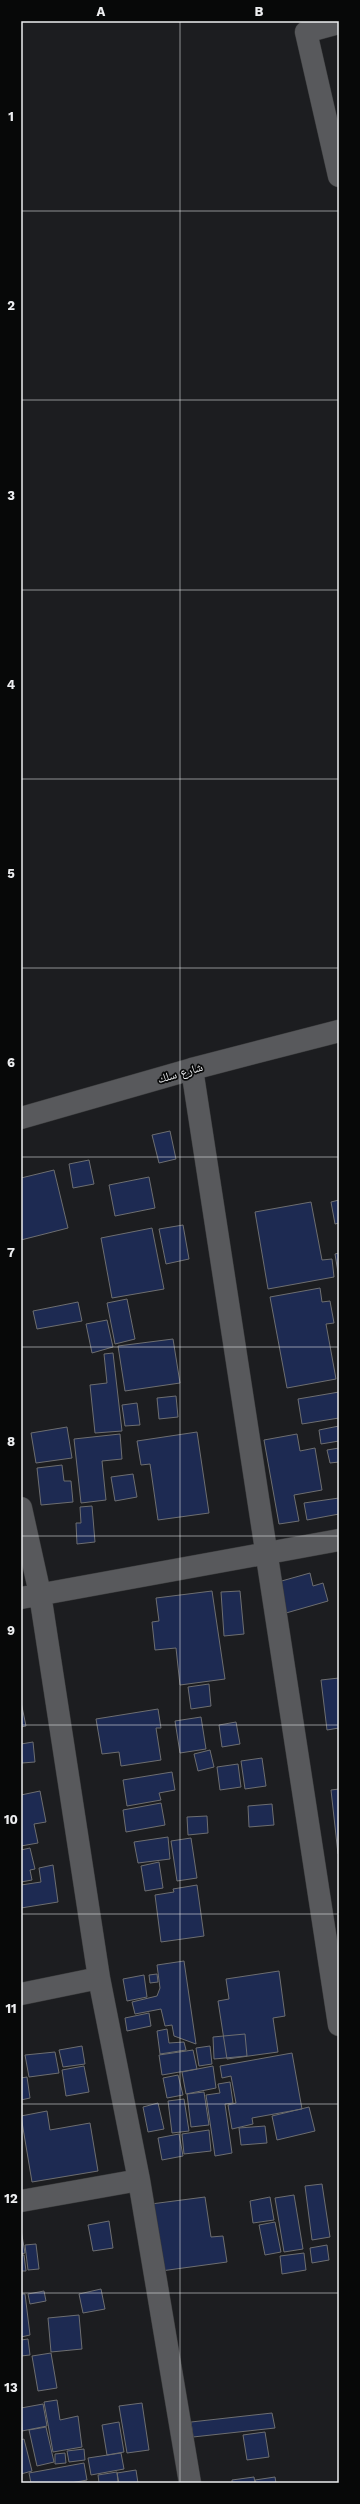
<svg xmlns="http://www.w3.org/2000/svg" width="360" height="2504" font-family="'Work Sans','Noto Naskh Arabic',sans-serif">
<rect width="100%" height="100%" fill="#1c1d20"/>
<path fill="#1d2a52" stroke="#6d6e70" d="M170,1131l6,28 -17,4 -7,-28z
M89,1160l5,24 -21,4 -4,-24z
M54,1170l14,58 -47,12v-62z
M149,1177l6,31 -40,8 -6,-31z
M339,1200v23l-4,1 -4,-22z
M311,1202l11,58 10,-1 2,18 -66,12 -13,-77z
M183,1225l6,34 -23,5 -7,-35z
M152,1228l12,61 -52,9 -11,-60z
M339,1253v25l-4,-24z
M320,1288l2,14 8,-1 4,22 -8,1 10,55 -49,9 -17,-91z
M127,1299l8,40 -20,5 -8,-41z
M78,1302l4,19 -45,8 -4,-18z
M107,1320l6,27 -21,6 -6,-29z
M173,1339l7,44 -55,8 -7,-45z
M113,1353l9,78 -27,2 -5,-48 17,-2 -3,-29z
M339,1392v26l-37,6 -4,-25z
M176,1396l2,21 -19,2 -2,-21z
M137,1403l3,22 -15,1 -3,-21z
M339,1426v15l-18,3 -2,-14z
M67,1427l5,31 -36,5 -5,-30z
M197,1432l12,81 -51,7 -8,-56 -9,1 -4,-24z
M120,1434l2,25 -20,2 4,39 -25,3 -7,-64z
M297,1434l3,17 15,-3 7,42 -28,5 5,26 -20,3 -15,-84z
M339,1448v14l-9,1 -3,-13z
M62,1465l2,16h7l2,21 -32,3 -4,-37z
M133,1474l4,23 -22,4 -4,-24z
M339,1498v16l-32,6 -3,-17z
M92,1506l3,36 -18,2 -1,-21h5l-1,-16z
M310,1573l3,13 10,-3 5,18 -42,12 -8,-31z
M212,1591l13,88 -45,6 -4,-37 -21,2 -3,-28 7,-1 -3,-23z
M240,1591l4,43 -20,2 -3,-44z
M339,1678v50l-12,2 -6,-50z
M209,1684l2,22 -20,3 -3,-22z
M21,1702l5,24 -5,1z
M158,1709l3,19h-5l5,32 -40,6 -2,-14 -17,2 -6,-35z
M201,1717l5,32 -26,4 -5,-32z
M236,1722l4,22 -18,3 -3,-22z
M33,1742l2,20 -13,1 -1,-19z
M210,1750l4,17 -16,4 -4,-17z
M262,1758l4,28 -21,3 -4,-28z
M238,1764l3,23 -21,3 -3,-23z
M172,1772l3,18 -16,3 2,7 -34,6 -4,-26z
M339,1789v65h-1l-7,-64z
M40,1791l6,31 -12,2 4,19 -17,3v-51z
M161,1803l4,22 -39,7 -3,-22z
M272,1804l2,21 -25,2 -1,-21z
M207,1816l1,17 -20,2 -1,-18z
M168,1837l2,22 -32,4 -4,-21z
M191,1838l6,40 -20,3 -6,-40z
M30,1848l5,21 -5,1 2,10 -11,2v-32z
M159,1862l4,26 -18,3 -4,-25z
M53,1865l5,37 -37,6v-23l20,-3 -2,-14z
M197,1885l7,51 -43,6 -6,-47 19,-3 -1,-3z
M184,1961l12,83 -22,-8 -2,-11 -7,1 -4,-17 -26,5 -3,-12 25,-6 3,-8 -3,-23z
M279,1971l6,45 -12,2 5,34 -51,7 -9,-58 11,-2 -3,-20z
M157,1974l1,8 -8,1 -1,-8z
M144,1975l3,22 -20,4 -4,-22z
M149,2013l2,13 -24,5 -2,-13z
M167,2029l2,14 15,-1 2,8 -26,4 -3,-23z
M245,2034l2,22 -33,3 -1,-22z
M82,2046l3,18 -22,3 -4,-17z
M210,2046l2,18 -13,2 -3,-18z
M193,2050l4,19 -35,6 -3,-20z
M55,2052l4,21 -30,4 -4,-22z
M292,2053l10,56 -50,9 1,6 -21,5 -4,-24 8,-2 -5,-27 -9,2 -2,-12z
M84,2066l5,26 -23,4 -4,-26z
M213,2066l3,22 -30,6 -4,-22z
M178,2075l5,20 -16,3 -4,-20z
M27,2077l3,21 -9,2v-22z
M230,2082l3,21 -8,1 7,49 -17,3 -9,-61 14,-2 -2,-9z
M204,2092l5,33 -18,2 -4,-33z
M184,2099l5,32 -17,2 -4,-32z
M158,2103l6,26 -16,3 -5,-25z
M309,2107l6,24 -38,9 -5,-24z
M47,2111l3,19 40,-7 8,48 -66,11 -11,-66z
M265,2126l2,17 -26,2 -2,-17z
M209,2130l2,21 -27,3 -2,-20z
M179,2134l4,22 -21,4 -4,-22z
M322,2184l8,53 -18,3 -7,-54z
M294,2195l9,54 -19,3 -9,-54z
M205,2197l6,40 12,-1 4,26 -66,9 -10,-67z
M270,2197l4,23 -21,3 -3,-22z
M109,2221l4,27 -20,3 -5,-26z
M275,2222l6,30 -16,3 -6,-30z
M21,2230l4,23 -4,1z
M36,2244l3,25 -11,1 -3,-25z
M327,2245l2,15 -17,3 -2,-15z
M304,2253l2,17 -24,4 -2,-18z
M21,2255h3l2,16h-5z
M101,2289l4,20 -22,4 -4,-19z
M44,2291l2,10 -16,3 -2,-10z
M21,2294h4l5,41 -9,2z
M79,2315l3,34 -31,3 -3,-34z
M28,2339l2,16 -9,1v-16z
M51,2353l6,35 -19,3 -6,-35z
M57,2400l3,20 18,-4 4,31 -29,5 -9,-50z
M142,2403l7,47 -22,3 -8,-47z
M43,2404l4,22 -25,5 -1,-23z
M272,2413l3,15 -82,9 -2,-15z
M119,2422l5,30 -17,3 -5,-30z
M46,2427l8,35 -17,4 -8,-36z
M265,2432l4,25 -22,3 -4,-25z
M24,2439l8,32 -11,3v-34z
M84,2449l1,11 -16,2 -2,-11z
M65,2453l1,10 -11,1v-10z
M121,2453l3,16 -33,6 -3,-17z
M84,2463l3,17 -16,3h-40l-2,-10z
M136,2470l2,13h-19l-2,-10z
M117,2472l1,11h-19l-1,-8z
M254,2477l1,6h-23v-3z
M275,2477l1,6h-20l-1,-3z"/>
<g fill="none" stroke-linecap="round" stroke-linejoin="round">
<g stroke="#3a3b3c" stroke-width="23">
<path id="street" d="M192,1069l147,956
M21,1508l19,86 59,384 40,202 51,303
M21,1598l318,-58
M21,1994l78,-16
M21,2201l118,-21"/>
</g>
<g stroke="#3a3b3c" stroke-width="23">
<path id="secondary" d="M339,23l-33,9 33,144
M21,1118l171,-49 147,-38"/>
</g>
<use href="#street" stroke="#58595c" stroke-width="22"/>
<use href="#secondary" stroke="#58595c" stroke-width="22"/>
</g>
<path fill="none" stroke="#edeef0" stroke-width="1" stroke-opacity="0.55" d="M180,21v2462M21,211h318M21,400h318M21,590h318M21,779h318M21,968h318M21,1157h318M21,1347h318M21,1536h318M21,1725h318M21,1914h318M21,2104h318M21,2293h318"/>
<g text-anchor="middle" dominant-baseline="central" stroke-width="3.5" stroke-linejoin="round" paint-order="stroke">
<g font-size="12" fill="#edeef0" stroke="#070808">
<text transform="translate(180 1073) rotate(-16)">شارع سلك</text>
</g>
</g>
<rect width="360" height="2504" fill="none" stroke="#070808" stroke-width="44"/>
<rect x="22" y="22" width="316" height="2460" fill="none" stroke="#edeef0" stroke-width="1.5"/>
<g font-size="13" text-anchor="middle" font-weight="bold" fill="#edeef0">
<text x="101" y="16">A</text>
<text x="259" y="16">B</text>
<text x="11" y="121">1</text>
<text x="11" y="310">2</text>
<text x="11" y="500">3</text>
<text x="11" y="689">4</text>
<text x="11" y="878">5</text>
<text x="11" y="1067">6</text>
<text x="11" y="1257">7</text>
<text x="11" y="1446">8</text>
<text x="11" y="1635">9</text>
<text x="11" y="1824">10</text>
<text x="11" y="2013">11</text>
<text x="11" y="2203">12</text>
<text x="11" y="2392">13</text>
</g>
</svg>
